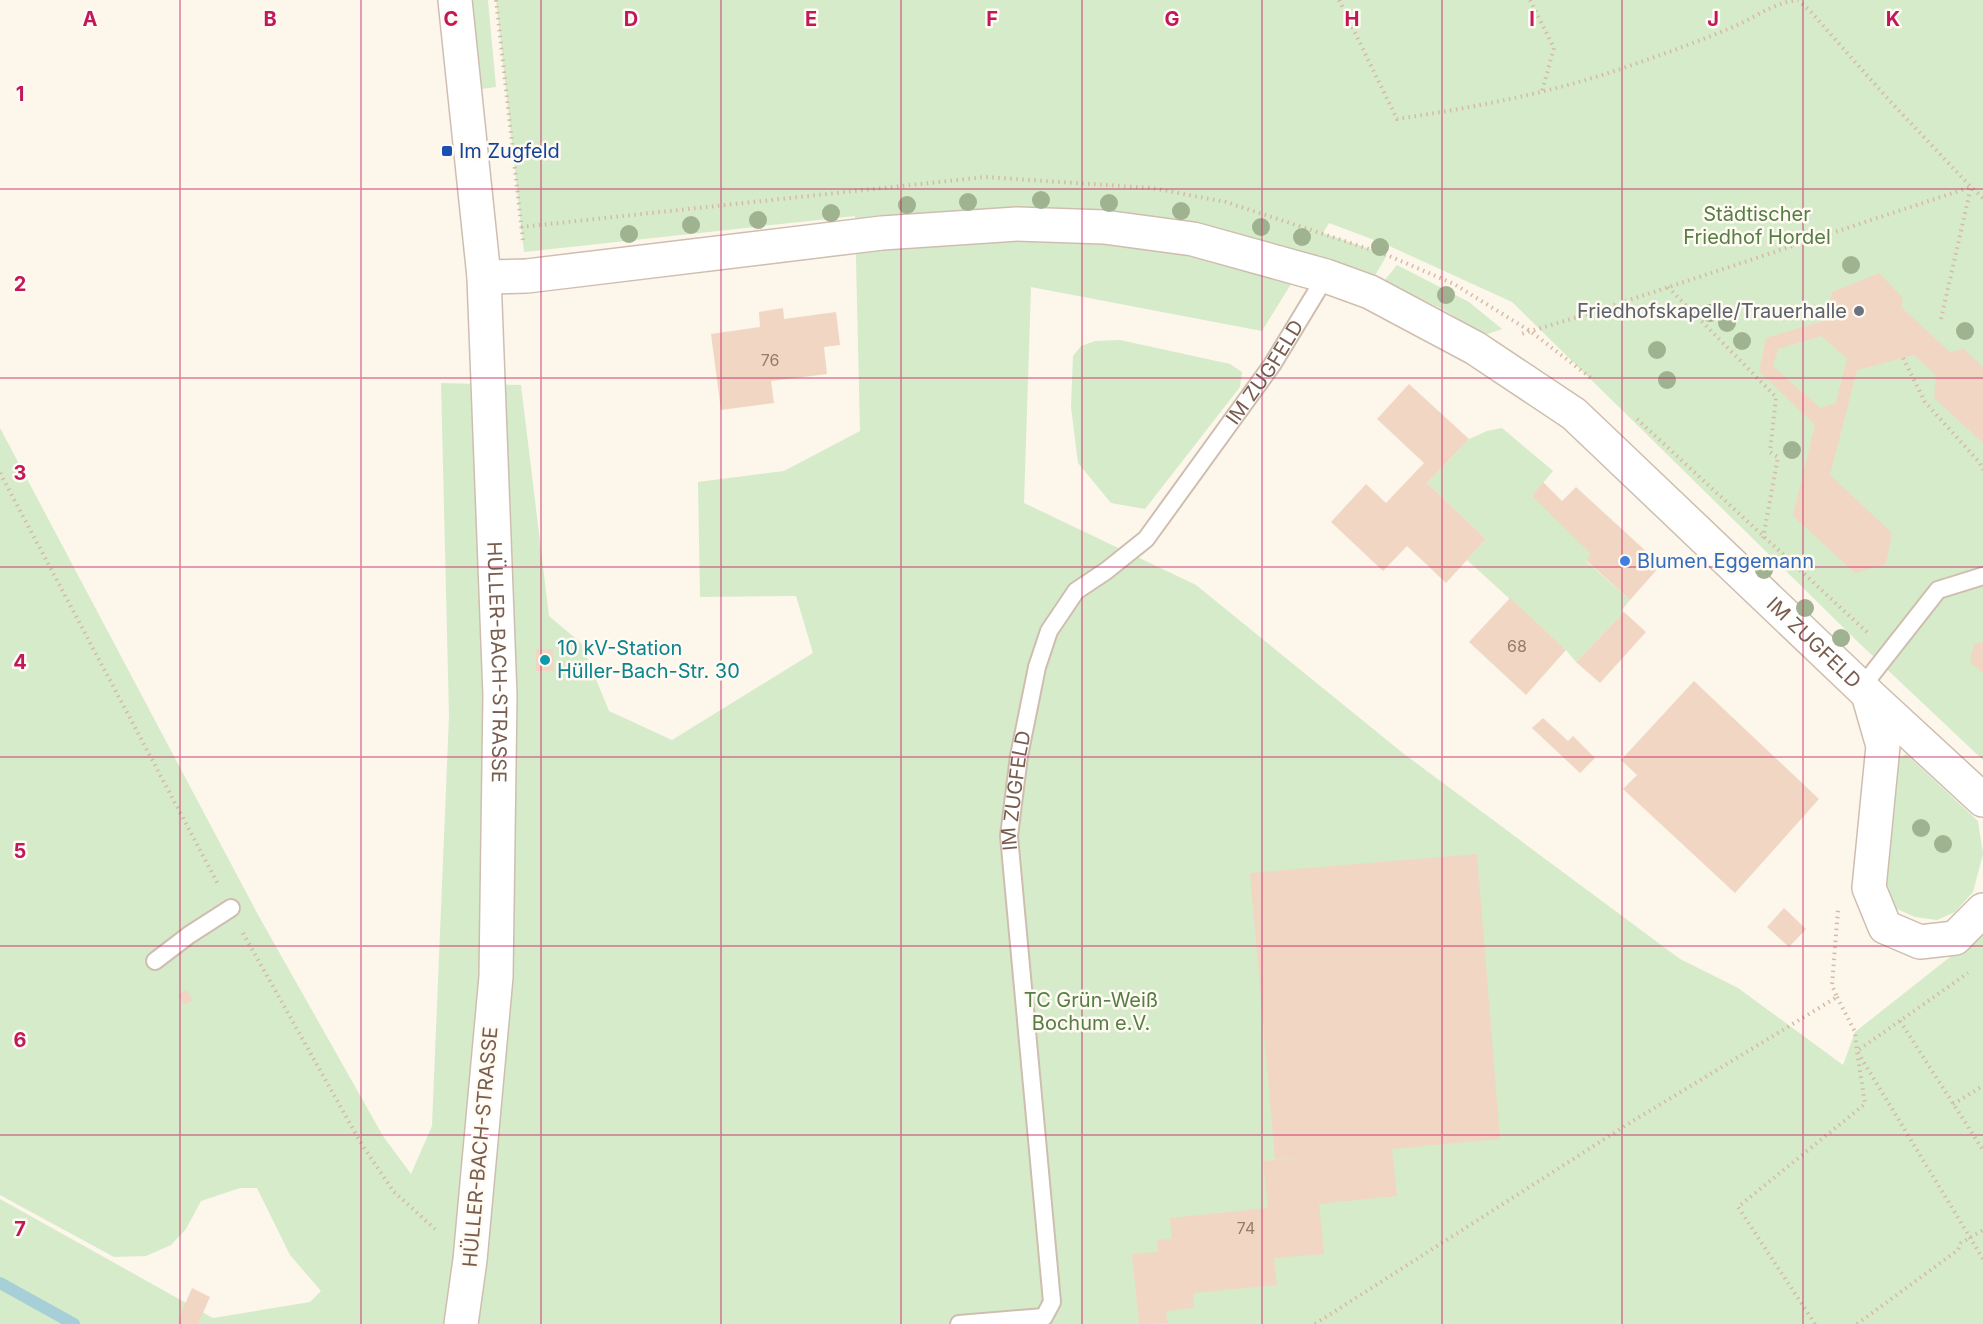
<svg xmlns="http://www.w3.org/2000/svg" width="1983" height="1324" font-family="Inter,sans-serif">
<rect width="100%" height="100%" fill="#fcf6eb"/>
<path fill="#d6ebc9" d="M471,0h17l8,87 -15,2z
M496,0h1487v760l-126,-119 -345,-339 -127,-58 -56,-21 -6,10 64,22 -14,24 -64,-24 -47,76 -231,-44 -7,216 172,82 208,169 276,205 58,29 105,77 12,-33 128,-101v393h-1983v-125l213,119 97,-16 11,-11 -31,-36 -33,-67h-17l-39,13 -15,28 -15,16 -25,11 -32,1 -114,-62v-767l257,485 126,223 28,38 21,-48 17,-410 -8,-333 80,2 28,231 32,27 28,68 63,29 141,-87 -17,-57 -96,1 -2,-115 86,-11 76,-40 -5,-215 -331,36z
M1397,265l72,37 33,27 -17,6 -41,-25 -60,-29z
M1120,340l110,24 12,8 -2,15 -95,122 -34,-6 -33,-40 -7,-56 2,-51 8,-10 14,-5z
M1502,428l51,43 -21,25 62,56 -8,9 44,39 -9,11 3,1 -48,50 -10,-12 -99,-90 19,-21 -59,-56 42,-44 18,-8z
M1906,754l72,67 5,33 -10,38 -18,20 -18,8 -22,-3 -20,-9 -11,-21 13,-128z"/>
<g fill="none" stroke-linecap="round" stroke-linejoin="round">
<path stroke="#a6cfd8" stroke-width="12" d="M0,1283l74,41"/>
</g>
<path fill="#f1d6c3" fill-rule="evenodd" d="M1879,273l24,25 -2,9 49,45 14,-3 19,18v76l-49,-45 2,-23 -22,-20 -57,15 -27,105 62,58 -6,31 -31,9 -62,-57 22,-91 -56,-54 7,-33 60,-18 6,-28zM1821,336l26,22 -11,45 -16,5 -47,-42 5,-17z
M783,308l1,11 52,-7 4,33 -16,2 3,27 -56,7 3,22 -53,7 -10,-76 49,-7 -1,-15z
M1409,384l60,55 -42,44 59,56 -40,44 -39,-37 -24,25 -52,-49 35,-38 20,19 38,-40 -47,-44z
M1543,482l19,19 14,-14 85,78 -31,35 -44,-40 5,-6 -59,-58z
M1510,598l56,52 -40,45 -57,-53z
M1624,612l22,20 -46,51 -24,-21z
M1983,642v31l-13,-11 4,-18z
M536,649h17l1,22h-18z
M1694,681l125,118 -84,94 -112,-104 14,-14 -16,-15z
M1543,718l25,23 5,-5 22,22 -15,15 -48,-45z
M1477,854l23,285 -108,10 5,47 -78,8 5,50 -50,4 3,27 -84,8 1,15 -28,3 2,12 -29,1 -7,-70 26,-2 -1,-12 15,-1 -2,-21 98,-10 -5,-47 45,-4 -33,2 -25,-286z
M1784,908l22,21 -17,18 -22,-20z
M186,990l7,10 -8,5 -7,-10z
M192,1288l18,9 -12,27h-19l-2,-1z"/>
<g fill="none" stroke-linecap="round" stroke-linejoin="round">
<g stroke="#cfbeb0" stroke-width="20">
<g id="service">
<path d="M1861,688l77,-98 45,-14"/>
<path d="M155,961l34,-26 42,-27"/>
<path id="s1" d="M959,1324l85,-7 8,-15 -43,-466 10,-80 18,-89 12,-36 27,-40 30,-20 40,-32 126,-174 54,-89"/>
</g>
</g>
<g stroke="#cfbeb0" stroke-width="36">
<g id="minor">
<path id="s2" d="M455,0l29,277 16,418 -4,282 -26,283 -9,64"/>
<path id="s3" d="M484,277l43,-1 355,-43 135,-9 87,3 89,12 133,37 44,16 105,56 99,66 294,280 115,106"/>
<path d="M1868,694l15,52 -14,142 16,39 35,15 35,-4 28,-28"/>
</g>
</g>
<path stroke="#d7baa6" stroke-width="4" stroke-dasharray="1.5 4.5" stroke-linecap="butt" d="M496,0l27,241
M1339,0l58,119c80,-12 159,-27 235,-54 35,-12 70,-25 103,-39 21,-9 40,-24 63,-26l13,12 77,87 83,88 -387,128 -66,20
M1530,0l24,48 -12,43
M521,227l464,-50 167,11 74,14 161,53 67,29 76,47 61,47
M1668,287l108,110 -6,55 8,5 -15,81
M1941,319l30,-132 12,11
M1903,358l22,44 55,61 3,7
M1637,419l232,215
M0,473l218,411
M243,933l119,212 32,47 41,37
M1837,997l18,35 2,19 126,208
M1900,1021l83,129
M1953,1104l30,-18
M1315,1324l313,-200 209,-127 -5,-12 6,-75
M1815,1324l-77,-117 127,-103 -8,-53 111,-78
M1857,1324l101,-74 3,-7 22,-13"/>
<use href="#service" stroke="#fff" stroke-width="16"/>
<use href="#minor" stroke="#fff" stroke-width="33"/>
</g>
<g fill="#a0b390">
<circle cx="1041" cy="200" r="9"/>
<circle cx="968" cy="202" r="9"/>
<circle cx="1109" cy="203" r="9"/>
<circle cx="907" cy="205" r="9"/>
<circle cx="1181" cy="211" r="9"/>
<circle cx="831" cy="213" r="9"/>
<circle cx="758" cy="220" r="9"/>
<circle cx="691" cy="225" r="9"/>
<circle cx="1261" cy="227" r="9"/>
<circle cx="629" cy="234" r="9"/>
<circle cx="1302" cy="237" r="9"/>
<circle cx="1380" cy="247" r="9"/>
<circle cx="1851" cy="265" r="9"/>
<circle cx="1446" cy="295" r="9"/>
<circle cx="1710" cy="313" r="9"/>
<circle cx="1727" cy="323" r="9"/>
<circle cx="1965" cy="331" r="9"/>
<circle cx="1742" cy="341" r="9"/>
<circle cx="1657" cy="350" r="9"/>
<circle cx="1667" cy="380" r="9"/>
<circle cx="1792" cy="450" r="9"/>
<circle cx="1764" cy="570" r="9"/>
<circle cx="1805" cy="608" r="9"/>
<circle cx="1841" cy="638" r="9"/>
<circle cx="1921" cy="828" r="9"/>
<circle cx="1943" cy="844" r="9"/>
</g>
<path fill="none" stroke="#c2185b" stroke-width="1.5" stroke-opacity="0.55" d="M180,0v1324M361,0v1324M541,0v1324M721,0v1324M901,0v1324M1082,0v1324M1262,0v1324M1442,0v1324M1622,0v1324M1803,0v1324M0,189h1983M0,378h1983M0,567h1983M0,757h1983M0,946h1983M0,1135h1983"/>
<rect fill="#1a4fb4" stroke="#fffaf2" stroke-width="2" x="441" y="145" width="12" height="12" rx="3"/>
<circle fill="#6b7280" stroke="#fffaf2" stroke-width="2" cx="1859" cy="311" r="6"/>
<circle fill="#3f7fe0" stroke="#fffaf2" stroke-width="2" cx="1625" cy="561" r="6"/>
<circle fill="#0f9aa8" stroke="#fffaf2" stroke-width="2" cx="545" cy="660" r="6"/>
<g text-anchor="middle" dominant-baseline="central" stroke-width="5" stroke-linejoin="round" paint-order="stroke">
<g font-size="16" fill="#967b6b">
<text x="770" y="360">76</text>
<text x="1517" y="646">68</text>
<text x="1246" y="1228">74</text>
</g>
<g font-size="20" fill="#164399" stroke="#fffaf2" text-anchor="start">
<text x="459" y="151">Im Zugfeld</text>
</g>
<g font-size="20" fill="#557d45" stroke="#fffaf2">
<text x="1757" y="214">Städtischer<tspan x="1757" dy="23">Friedhof Hordel</tspan></text>
<text x="1091" y="1000">TC Grün-Weiß<tspan x="1091" dy="23">Bochum e.V.</tspan></text>
</g>
<g font-size="20" fill="#5b616d" stroke="#fffaf2" text-anchor="end">
<text x="1847" y="311">Friedhofskapelle/Trauerhalle</text>
</g>
<g font-size="20" fill="#785d4e" stroke="#fffaf2">
<text stroke="none"><textPath href="#s1" startOffset="1120">IM ZUGFELD</textPath></text>
<text stroke="none"><textPath href="#s3" startOffset="1467">IM ZUGFELD</textPath></text>
<text stroke="none"><textPath href="#s2" startOffset="664">HÜLLER-BACH-STRASSE</textPath></text>
<text stroke="none"><textPath href="#s1" startOffset="616">IM ZUGFELD</textPath></text>
<text transform="translate(480 1147) rotate(-85)">HÜLLER-BACH-STRASSE</text>
</g>
<g font-size="20" fill="#366cbe" stroke="#fffaf2" text-anchor="start">
<text x="1637" y="561">Blumen Eggemann</text>
</g>
<g font-size="20" fill="#0d838f" stroke="#fffaf2" text-anchor="start">
<text x="557" y="648">10 kV-Station<tspan x="557" dy="23">Hüller-Bach-Str. 30</tspan></text>
</g>
</g>
<g font-size="20" text-anchor="middle" font-weight="bold" fill="#c2185b" stroke="#fffaf2" stroke-width="5" stroke-linejoin="round" paint-order="stroke">
<text x="90" y="26">A</text>
<text x="270" y="26">B</text>
<text x="451" y="26">C</text>
<text x="631" y="26">D</text>
<text x="811" y="26">E</text>
<text x="992" y="26">F</text>
<text x="1172" y="26">G</text>
<text x="1352" y="26">H</text>
<text x="1532" y="26">I</text>
<text x="1713" y="26">J</text>
<text x="1893" y="26">K</text>
<text x="20" y="101">1</text>
<text x="20" y="291">2</text>
<text x="20" y="480">3</text>
<text x="20" y="669">4</text>
<text x="20" y="858">5</text>
<text x="20" y="1047">6</text>
<text x="20" y="1236">7</text>
</g>
</svg>
